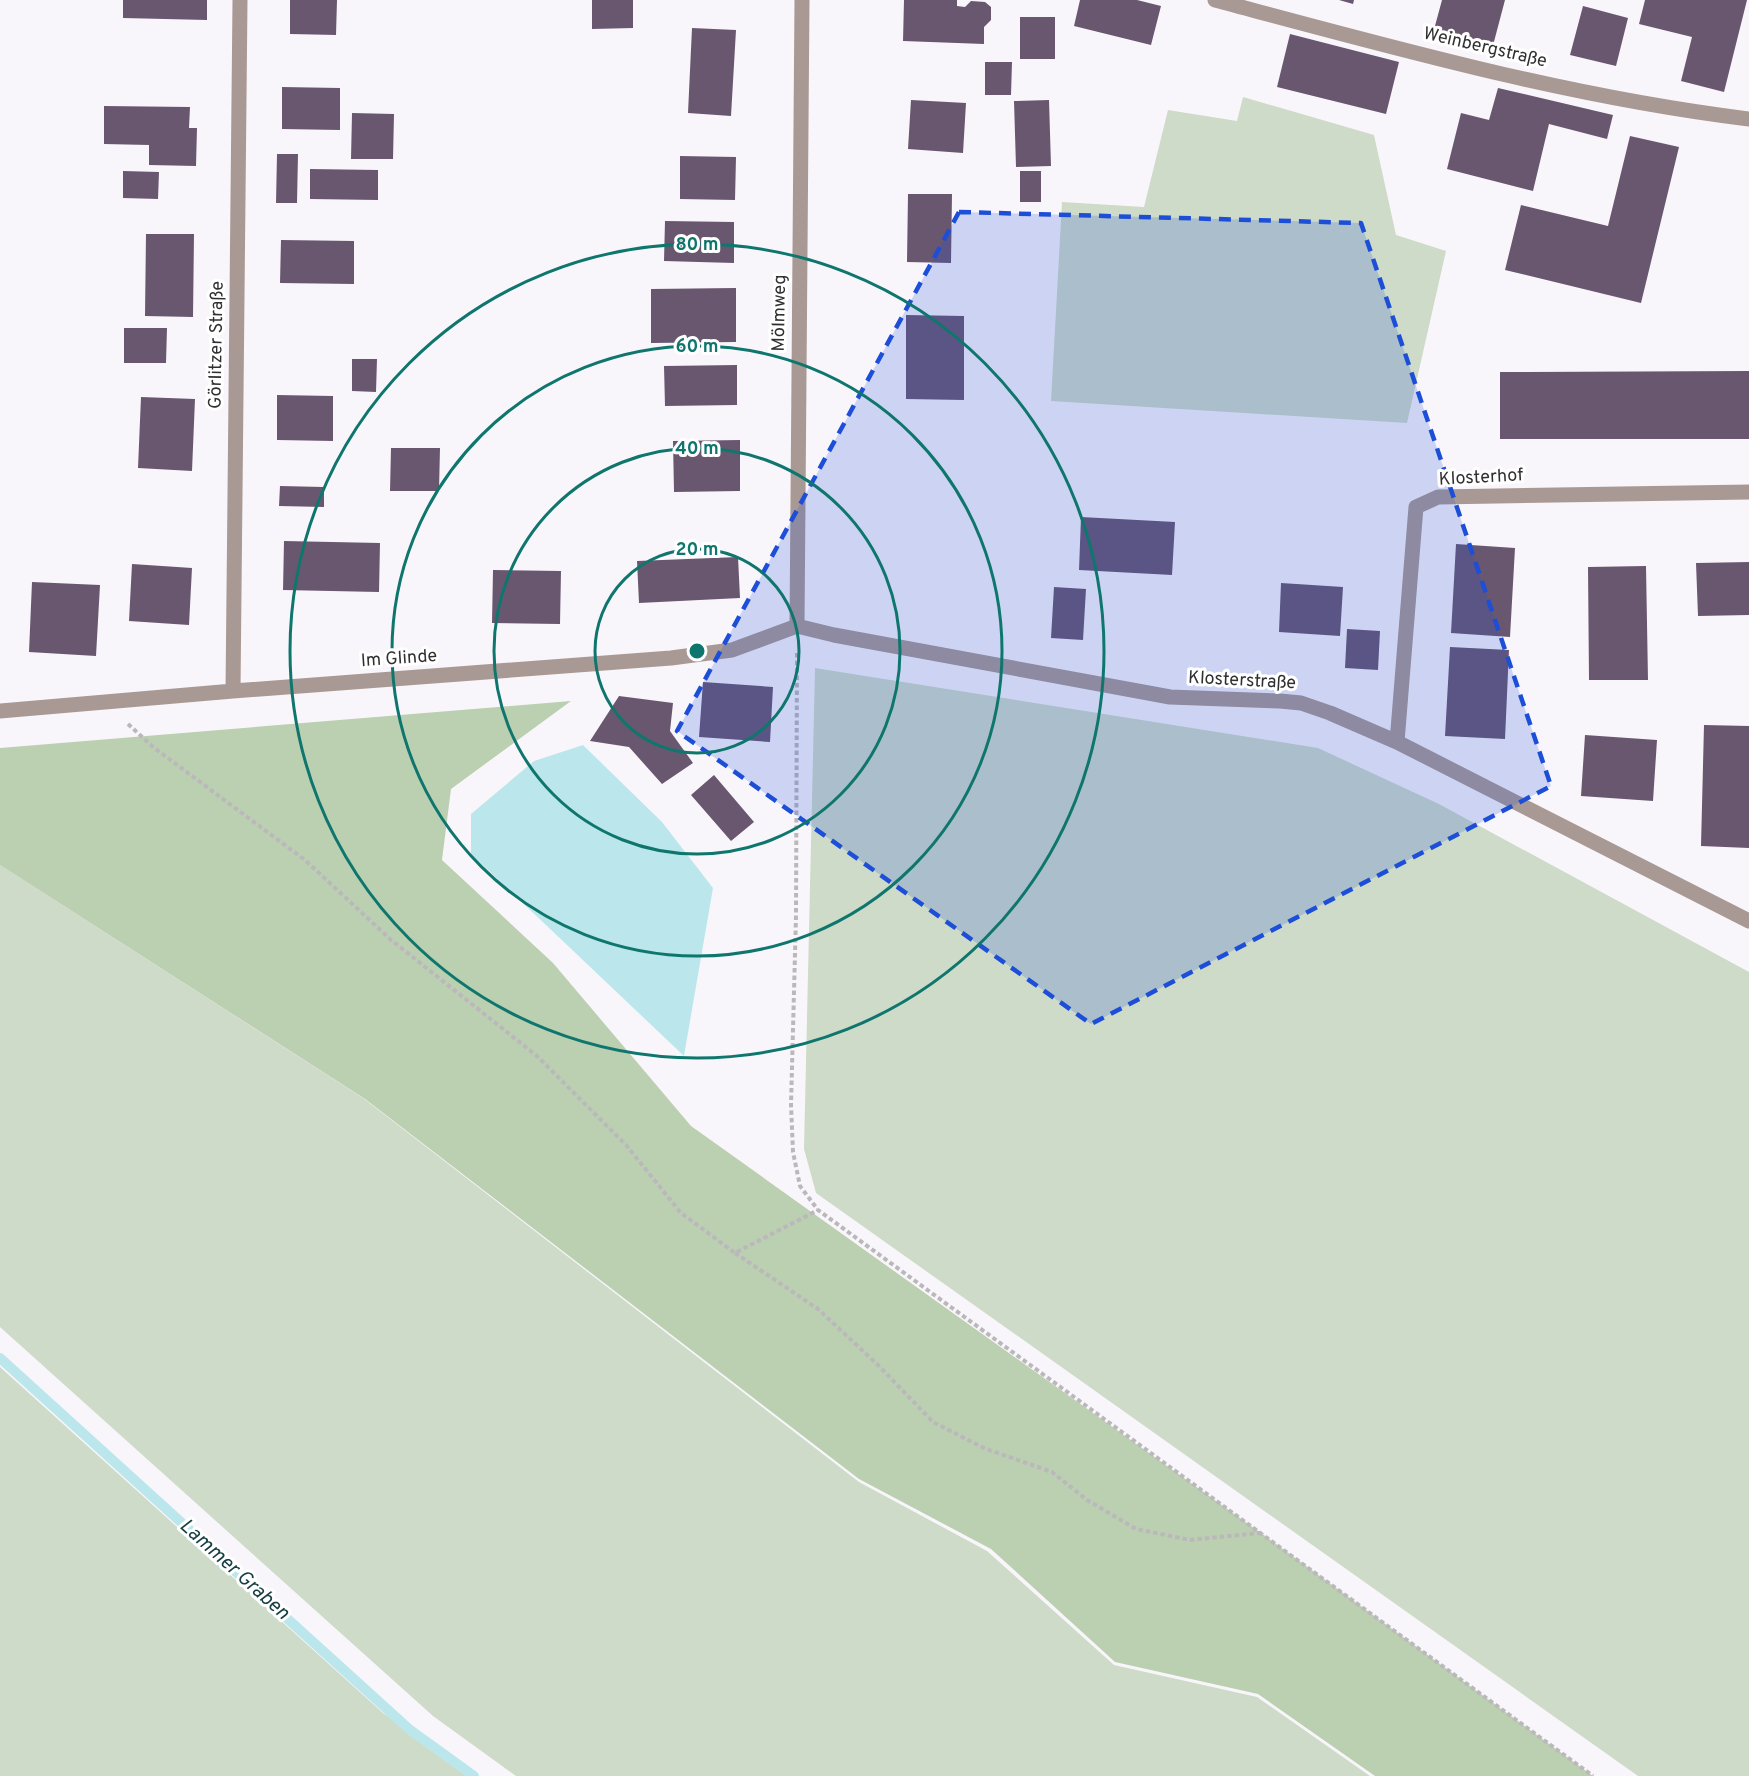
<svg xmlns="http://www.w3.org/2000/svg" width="1749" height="1776" font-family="Overpass,sans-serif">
<rect width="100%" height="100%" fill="#f9f6fb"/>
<path fill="#cedbc8" d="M1243,97l131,38 22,100 50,16 -39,172 -356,-22 11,-199 82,5 24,-97 69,11z
M815,668l503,80 121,56 310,168v804h-111l-822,-583 -12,-44z
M0,865l363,233 496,384 128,69 127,114 143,32 113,79h-854l-83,-60 -433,-389z
M0,1367l383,346 89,63h-472z"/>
<path fill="#bbcfb1" d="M571,701l-120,88 -9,71 111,103 138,163 570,407 332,243h-218l-117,-82 -143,-32 -124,-113 -132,-70 -494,-380 -365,-234v-117z"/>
<path fill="#bbe7ec" d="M583,745l79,77 51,66 -29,168 -213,-202v-40l63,-53z"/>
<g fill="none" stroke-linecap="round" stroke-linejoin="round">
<path stroke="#bbe7ec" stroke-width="10" d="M0,1358l409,371 65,47"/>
</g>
<path fill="#695770" d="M123,0h84v20l-84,-2z
M290,0h47l-1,35 -46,-1z
M592,0h41v28l-41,1z
M904,0h53v6l8,1 6,-6 14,1 6,5v13l-7,7v17l-81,-3z
M1080,0h57l24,6 -10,39 -77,-19z
M1339,0h15l-1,4z
M1442,0h63l-14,53 -59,-16z
M1645,0h102l-23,92 -43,-11 11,-44 -53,-13z
M1583,6l45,12 -12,48 -46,-11z
M1020,17h35v42h-35z
M692,28l44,2 -5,86 -43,-3z
M1290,34l109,28 -13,52 -109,-27z
M985,62h27l-1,33h-26z
M282,87l58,1v42l-58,-1z
M1498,88l115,27 -6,24 -58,-15 -16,67 -86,-22 14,-56 28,7z
M911,100l55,3 -3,50 -55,-4z
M1049,100l2,66 -35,1 -2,-66z
M104,106l86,1 -1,21h8l-1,38 -47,-1v-20l-45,-1z
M352,113l42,1 -1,45h-42z
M1630,136l49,11 -38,156 -136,-33 16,-65 87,21z
M277,154h21l-1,49h-21z
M680,156l56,1 -1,43 -55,-1z
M310,169l68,1v30l-68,-1z
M123,171l36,1 -1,27 -35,-1z
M1020,171h21v31h-21z
M908,194h44l-1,69 -44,-1z
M665,221l69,1v41l-70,-2z
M146,234h48l-1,83 -48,-1z
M281,240l73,1v43l-74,-1z
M736,288v54l-85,1v-54z
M906,315l58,1v84l-58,-1z
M124,328h43l-1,35h-42z
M352,359h25l-1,33 -24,-1z
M737,365v40l-72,1 -1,-40z
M1749,371v68h-249v-67z
M277,395l56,1v45l-56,-1z
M141,397l54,2 -3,72 -54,-3z
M740,440v51l-66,1 -1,-51z
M391,448h49l-1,43h-49z
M280,486l44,1v20l-45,-1z
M1081,517l94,5 -3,53 -93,-5z
M284,541l96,2 -1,49 -96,-2z
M1456,544l59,4 -5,89 -59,-4z
M738,557l2,41 -101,5 -2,-42z
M1749,562v53l-51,1 -2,-53z
M132,564l60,4 -3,57 -60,-4z
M1646,566l2,114h-59l-1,-113z
M493,570l68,1 -1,53 -68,-1z
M32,582l68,3 -4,71 -67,-4z
M1281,583l62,4 -3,49 -61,-4z
M1054,587l32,2 -3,51 -32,-2z
M1347,629l33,2 -2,39 -33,-2z
M1450,647l59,3 -4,89 -60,-3z
M703,682l70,5 -3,55 -71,-5z
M619,696l54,7 -3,28 23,32 -31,21 -33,-37 -39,-6z
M1704,725l45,1v122l-48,-2z
M1585,735l72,5 -4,61 -72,-5z
M714,775l40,47 -23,19 -40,-46z"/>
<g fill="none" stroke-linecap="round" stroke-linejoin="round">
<path stroke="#bbb8bc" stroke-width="4" stroke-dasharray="4.5 3" stroke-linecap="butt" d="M797,653l-1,263 -5,189 2,47 7,34 18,24 775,566
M128,724l25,23 152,113 85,79 147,117 89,89 55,68 54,40 83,-43
M735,1253l83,56 59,55 56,58 51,26 68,24 35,28 49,29 54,11 70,-7"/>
<path stroke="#a99994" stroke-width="15" d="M1215,0c176,47 353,97 534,119
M797,626l37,9 336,62 110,4 21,2 29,10 67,29 352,179
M797,626l5,-626
M233,691l7,-691
M0,711l233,-20 438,-33 61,-8 65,-24
M1397,742l19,-235 22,-10 311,-5"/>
</g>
<path fill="#1d4ed8" fill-opacity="0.2" stroke="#1d4ed8" stroke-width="4.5" stroke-dasharray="12 8" stroke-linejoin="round" d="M959,212l402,11 190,563 -460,238 -414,-293z"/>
<g fill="none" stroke="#0f766e" stroke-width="3">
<circle cx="697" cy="651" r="102"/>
<circle cx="697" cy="651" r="203"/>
<circle cx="697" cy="651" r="305"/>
<circle cx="697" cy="651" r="407"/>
</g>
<g text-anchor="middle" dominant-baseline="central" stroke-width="6" stroke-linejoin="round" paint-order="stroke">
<g font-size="18" fill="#313031" stroke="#fff">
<text transform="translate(1485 48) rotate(13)">Weinbergstraße</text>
<text transform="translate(780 313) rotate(-89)">Mölmweg</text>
<text transform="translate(217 345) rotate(-89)">Görlitzer Straße</text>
<text transform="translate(1481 478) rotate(-3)">Klosterhof</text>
<text transform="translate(399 659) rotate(-4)">Im Glinde</text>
<text transform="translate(1242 681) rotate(3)">Klosterstraße</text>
</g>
<g font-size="20" font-style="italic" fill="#174044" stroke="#fff">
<text transform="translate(234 1570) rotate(42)">Lammer Graben</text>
</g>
</g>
<circle cx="697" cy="651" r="9" fill="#0f766e" stroke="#fff" stroke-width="3"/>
<g font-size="18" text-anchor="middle" font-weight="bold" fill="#0f766e" stroke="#fff" stroke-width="6" stroke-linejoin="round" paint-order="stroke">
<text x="697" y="250">80 m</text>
<text x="697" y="352">60 m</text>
<text x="697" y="454">40 m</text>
<text x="697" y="555">20 m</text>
</g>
</svg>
